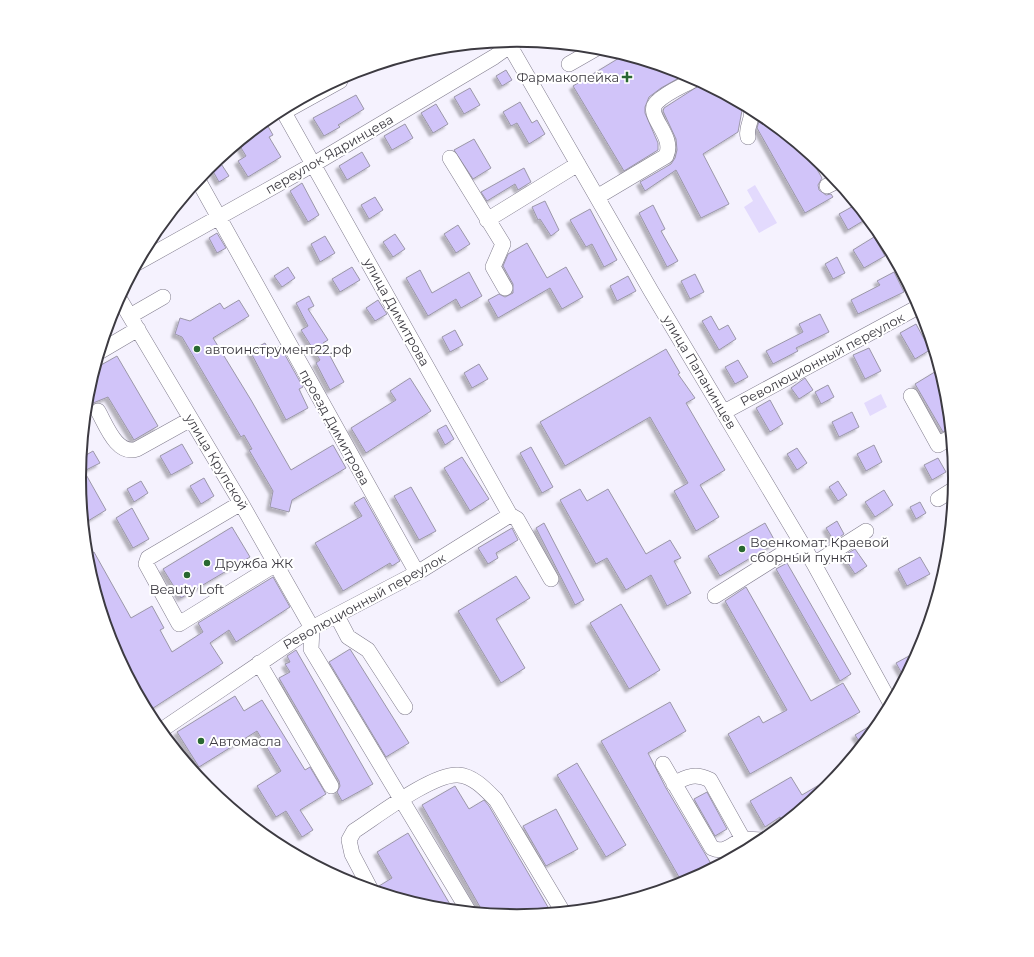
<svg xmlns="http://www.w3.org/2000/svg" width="1034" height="957" font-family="Montserrat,sans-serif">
<defs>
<filter id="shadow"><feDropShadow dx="-3.5" dy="3.5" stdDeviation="1" flood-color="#0004"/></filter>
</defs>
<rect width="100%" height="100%" fill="#f5f2fe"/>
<path fill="#e3dafd" d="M755,185l22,38 -18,10 -15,-26 9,-6 -6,-11z
M881,394l6,13 -17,9 -6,-13z"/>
<path fill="#d1c4f9" stroke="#9b97a8" filter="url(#shadow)" d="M624,55l62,19 -25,14 -12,9 -4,10v6l13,30v7l-34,21 -51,-85z
M506,70l6,10 -10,6 -6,-10z
M703,83l40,22 -5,27 -35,22 26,50 -28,14 -25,-48 -31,21 -5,-9 31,-18 4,-6 2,-8 -1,-11 -13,-28 1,-3z
M470,88l10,17 -16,9 -10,-17z
M356,95l8,14 -26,16 2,2 -16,9 -11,-18z
M520,102l12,21 5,-3 8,14 -16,10 -12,-21 -6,3 -8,-14z
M436,104l12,20 -15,9 -12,-20z
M761,114l46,38 15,26 -4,7 1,5 7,5 5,-1 2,3 -28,16 -48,-85z
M265,121l8,14 -4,2 12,20 -33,20 -10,-16 8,-5 -8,-13z
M405,124l8,14 -21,12 -8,-14z
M474,139l17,29 -18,11 -19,-29z
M362,152l8,14 -23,14 -8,-14z
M218,159l11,17 -10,6 -9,-16z
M524,168l7,14 -13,8 -3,-6 -28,17 -6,-9z
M302,183l17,32 -11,7 -18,-31z
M375,197l8,13 -14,9 -8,-14z
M545,201l14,29 -8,6 -11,-17 -2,1 -6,-13z
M857,204l11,14 -20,12 -9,-16z
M653,205l12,24 -4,2 17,30 -11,6 -28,-54z
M590,209l27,51 -13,7 -12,-23 -6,3 -16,-27z
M458,225l12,19 -14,9 -12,-19z
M217,233l9,15 -9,5 -8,-15z
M395,234l10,15 -12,8 -10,-15z
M325,236l10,17 -15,9 -9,-18z
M874,237l11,19 -21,12 -11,-18z
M527,243l20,35 19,-11 17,30 -21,12 -12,-21 -52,30 -10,-18 11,-6 6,3 8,-4v-9l-10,-18 5,-12z
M837,257l8,16 -12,6 -8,-15z
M288,267l7,11 -13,9 -8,-11z
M352,267l8,13 -20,12 -8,-13z
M420,270l12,23 37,-21 13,24 -21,12 -5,-9 -28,17 -22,-38z
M894,272l10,20 -46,22 -7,-14 29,-15 -3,-4z
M695,274l9,18 -14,7 -9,-18z
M628,276l8,15 -19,10 -7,-15z
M309,296l5,10 -6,3 20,31 -5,3 21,39 -14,8 -14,-27 4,-3 -19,-30 7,-4 -12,-23z
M239,300l10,16 -36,22 38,62 40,70 42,-25 13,23 -54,32 -3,12 -19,-5 3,-16 -24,-41 3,-1 -8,-14 -3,2 -59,-100 -7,-3 5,-16 10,3 30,-18 4,6z
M378,300l9,14 -12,7 -9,-13z
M820,314l9,18 -33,16 2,3 -25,13 -7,-13 37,-19 -4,-8z
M711,316l8,14 9,-5 8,14 -17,11 -17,-29z
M916,324l14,26 -15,9 -15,-26z
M455,330l8,15 -13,7 -8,-15z
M265,343l5,9 10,-6 23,41 -4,2 9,19 -22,12 -36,-69z
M869,348l12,23 -16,8 -12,-24z
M666,349l14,24 -2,1 17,24 -9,5 39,67 -25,15 19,32 -23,14 -22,-40 14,-8 -38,-66 -85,49 -25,-44z
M117,356l41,70 -24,14 -26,-43 -15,6 -8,7 2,-17 7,-24z
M738,360l10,17 -13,7 -10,-17z
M479,364l9,15 -16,9 -8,-15z
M938,370l9,23 4,35 -8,4 -28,-48z
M410,378l21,33 -65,42 -15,-25 45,-28 -6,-9z
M805,378l8,12 -14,9 -8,-11z
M828,385l6,12 -13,7 -6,-12z
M770,400l13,24 -13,8 -14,-24z
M852,412l7,15 -20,10 -7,-15z
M446,425l8,14 -9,6 -8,-15z
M182,444l11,19 -22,12 -11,-19z
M874,445l8,17 -16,9 -9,-17z
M531,447l22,40 -11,6 -22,-40z
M797,448l10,15 -10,7 -10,-16z
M93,451l7,12 -16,8 22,39 -23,14 -2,-17 4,-2 -5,-7 -2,-20 3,-20z
M462,457l27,42 -19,12 -26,-43z
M938,458l8,14 -14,8 -8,-15z
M204,478l10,18 -13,8 -11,-18z
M141,481l7,12 -14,9 -7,-13z
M838,481l9,14 -9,6 -9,-14z
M411,487l25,44 -17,9 -25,-44z
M580,489l7,12 21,-12 38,65 24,-14 11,18 -7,3 17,32 -24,13 -16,-31 -25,15 -19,-32 -11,6 -36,-64z
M884,490l9,15 -18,12 -10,-15z
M364,497l36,64 -8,5 -2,-3 -47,28 -28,-48 47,-27 -8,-13z
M920,502l6,11 -10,6 -6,-12z
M132,508l17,31 -16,9 -17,-30z
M837,521l7,13 -10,7 -8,-13z
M544,523l40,77 -9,5 -39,-77z
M765,523l11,20 -56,33 -12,-20z
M232,527l18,30 -69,41 -18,-29z
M512,528l6,12 -22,13 2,5 -10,6 -10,-16z
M855,549l12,17 -12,8 -12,-18z
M94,552l37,66 21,-12 12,22 -4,2 12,22 31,-20 -5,-9 75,-46 17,30 -54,35 -7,-12 -19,13 13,20 -76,49 -35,-66 -25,-82 -1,-8z
M920,557l10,17 -23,12 -9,-17z
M787,563l64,111 -11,7 -64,-112z
M516,576l14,22 -34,21 29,49 -24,15 -43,-72z
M746,587l65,114 32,-18 17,29 -110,62 -22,-40 31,-18 4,7 24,-13 -62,-109z
M621,604l39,66 -31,19 -39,-66z
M350,649l59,94 -23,14 -57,-95z
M296,650l77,134 -31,17 -5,-9 3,-6 -1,-5 -60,-103 11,-6 -5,-8 5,-2 -3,-6z
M920,650l-15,29 -9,-16z
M235,696l9,15 18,-11 43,70 5,-3 16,27 -26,16 13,20 -11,7 -16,-26 -10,6 -19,-31 24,-15 -24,-40 -58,36 -22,-35z
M670,702l16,29 -38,22 18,35 47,79 -30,17 -82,-143z
M882,719l-1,3 -19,24 -7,-11z
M577,763l49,82 -20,12 -49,-82z
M791,777l11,18 29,-17 2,3 -6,8 -43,35 -4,-7 -15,10 -15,-26z
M455,786l14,23 15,-9 5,6 63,108 -35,3 -33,-3 -62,-109z
M707,792l20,37 -12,7 -21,-37z
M556,809l22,40 -32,17 -23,-40z
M408,833l46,78 -23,-2 -47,-15 -5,-8 13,-8 -15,-26z"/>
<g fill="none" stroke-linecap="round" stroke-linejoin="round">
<g stroke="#807c8d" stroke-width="16">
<path id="minor" d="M507,41l144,250 163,273 77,140
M569,64l28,-16
M282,109l228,406 7,4 34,60
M284,112l56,-31
M748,137c-3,-10 6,-18 3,-28
M450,158l53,86 -10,23 12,21
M198,180l219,393
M827,186l10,-5
M597,197l69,-41c10,-21 -23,-41 -9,-54 10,-10 26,-16 38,-23
M487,220l91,-56
M137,263l177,-99 180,-107 24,-17
M119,298l122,205 71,125
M130,316l33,-19
M99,352l39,-23
M911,396l27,49 13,-8
M98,411c8,14 19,45 39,38l54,-30
M724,412l196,-106
M938,499l16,-10
M241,503l-93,55 -2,6 33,60 97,-60
M814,564l52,-33
M715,596l86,-54
M337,616l11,21 20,13 37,57
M312,628l-1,21 158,263
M259,663l72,123
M160,731l152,-103 105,-55 93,-58
M663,764l49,84c13,6 19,-4 30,-8 6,-2 16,0 22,0
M674,784c13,-8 22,-11 36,-4l33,59
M371,890l-19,-36 -3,-14 5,-9c22,-14 79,-58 104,-56 16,1 28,15 38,25l67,112"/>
</g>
<use href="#minor" stroke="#fff" stroke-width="15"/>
</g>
<g fill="#296831" stroke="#fff" stroke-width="1.5">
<path d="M625 71h4v4h4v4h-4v4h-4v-4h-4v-4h4z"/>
<circle cx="197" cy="349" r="4"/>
<circle cx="742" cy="549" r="4"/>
<circle cx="207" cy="563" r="4"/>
<circle cx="187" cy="575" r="4"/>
<circle cx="201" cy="741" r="4"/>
</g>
<g text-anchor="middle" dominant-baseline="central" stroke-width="4" stroke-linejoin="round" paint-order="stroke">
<g font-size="13" fill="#3c3a41" stroke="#fff" text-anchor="start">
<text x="619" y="77" text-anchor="end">Фармакопейка</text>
<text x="205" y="349">автоинструмент22.рф</text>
<text x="750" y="542">Военкомат: Краевой<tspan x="750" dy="15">сборный пункт</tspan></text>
<text x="215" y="563">Дружба ЖК</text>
<text x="187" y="589" text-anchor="middle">Beauty Loft</text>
<text x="209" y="741">Автомасла</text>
</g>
<g font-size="13" fill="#3c3a41" stroke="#fff">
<text transform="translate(329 154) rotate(-30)">переулок Ядринцева</text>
<text transform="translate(397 312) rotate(61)">улица Димитрова</text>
<text transform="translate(822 359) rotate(-28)">Революционный переулок</text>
<text transform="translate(700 372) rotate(59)">улица Папанинцев</text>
<text transform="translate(335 427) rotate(61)">проезд Димитрова</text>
<text transform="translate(217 462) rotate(59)">улица Крупской</text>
<text transform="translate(364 601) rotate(-29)">Революционный переулок</text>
</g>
</g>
<path d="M0 0H1034V957H0ZM86 478a431 431 0 1 1 862 0a431 431 0 1 1-862 0Z" fill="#fff" fill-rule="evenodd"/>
<path fill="none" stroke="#3c3a41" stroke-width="2" d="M86 478a431 431 0 1 1 862 0a431 431 0 1 1-862 0Z"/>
</svg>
